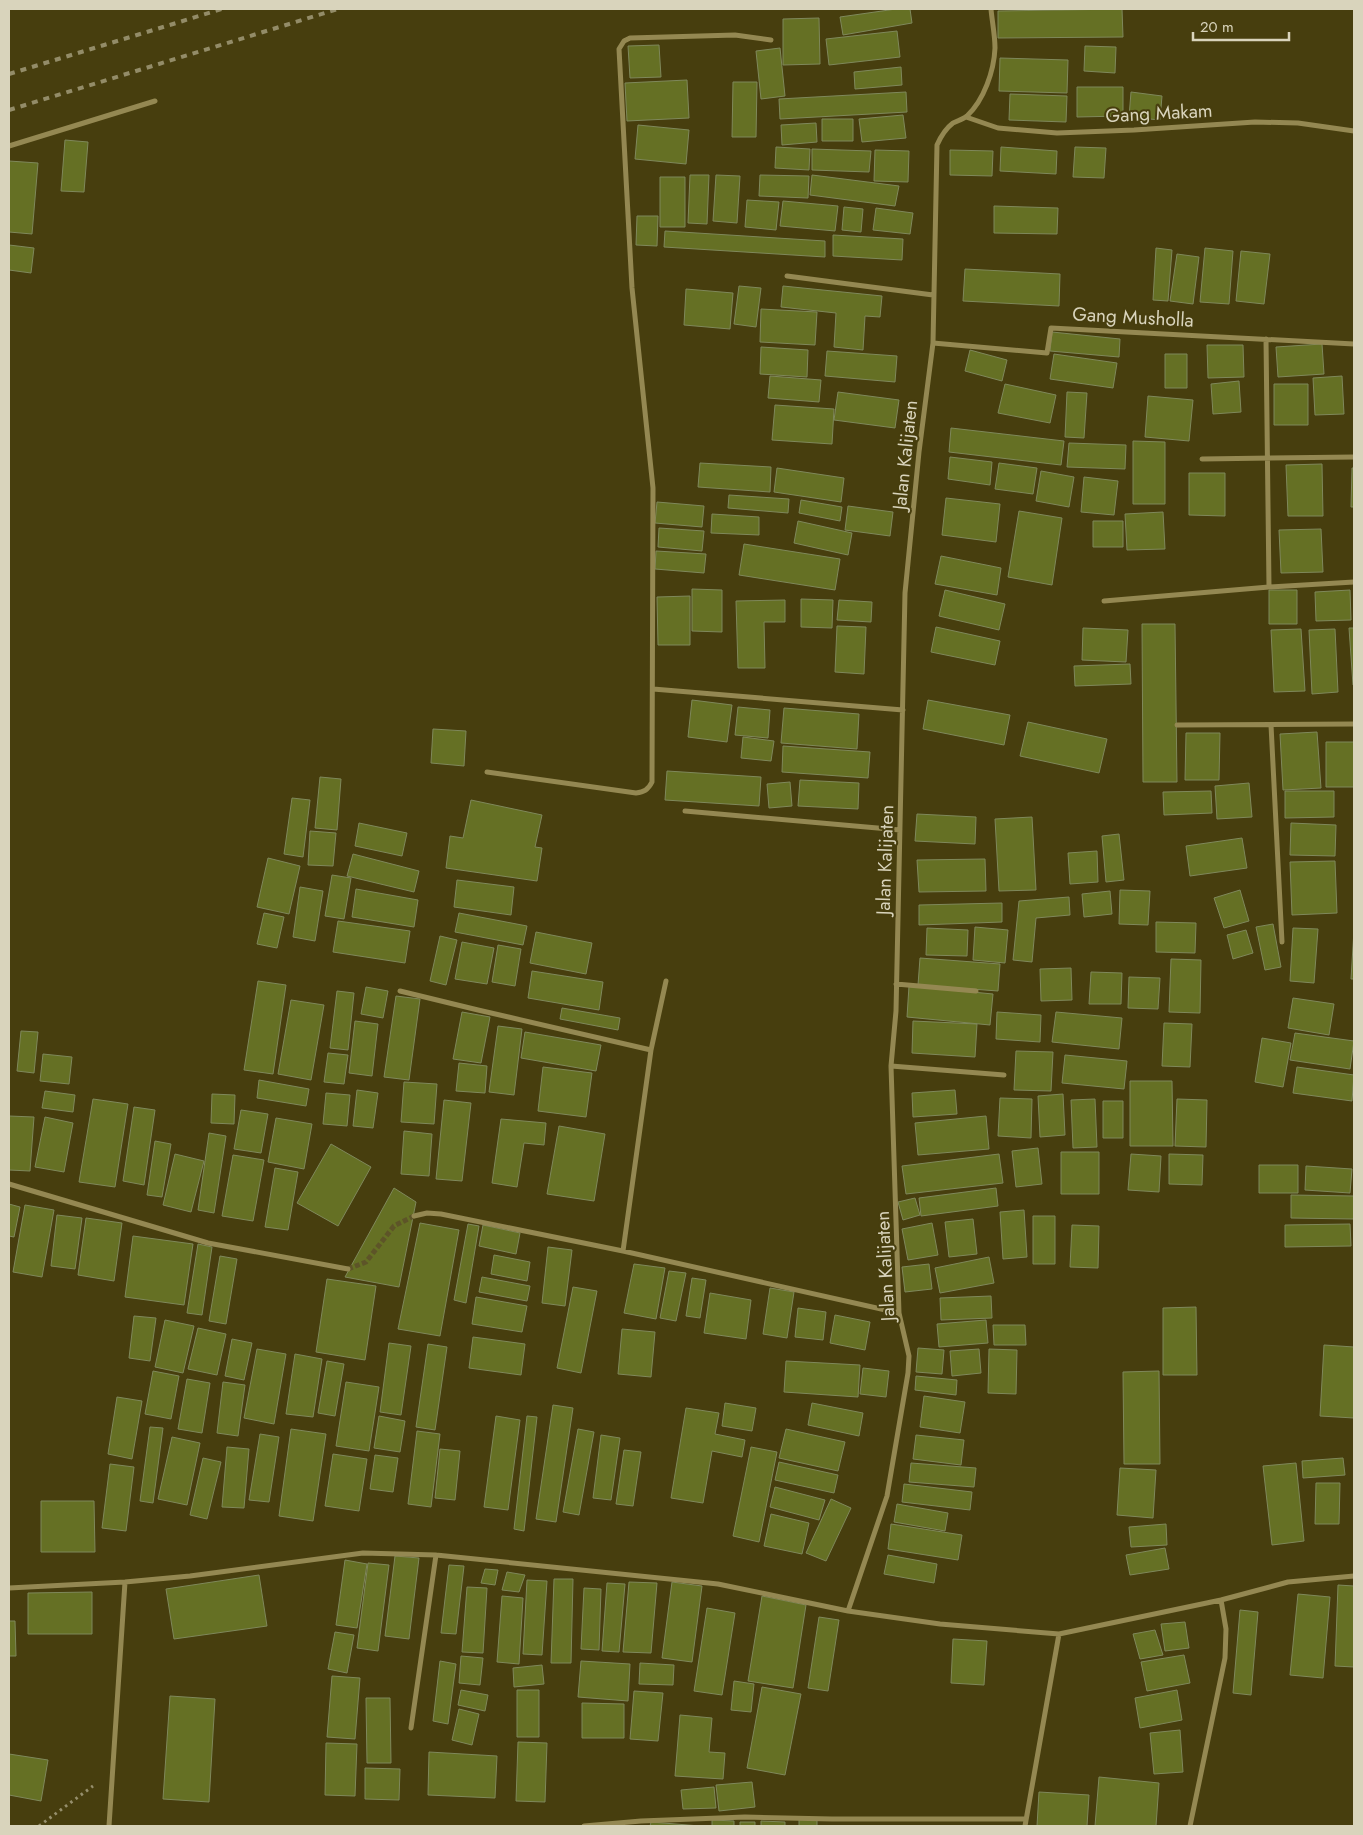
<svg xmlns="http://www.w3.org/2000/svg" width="1363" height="1835" font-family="Jost,sans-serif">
<rect width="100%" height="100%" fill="#473e0e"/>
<path fill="#657024" stroke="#7f885b" d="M896,9h14l2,14 -69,12 -3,-18z
M1122,9l1,28 -125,1v-27z
M819,18l1,46 -37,1v-46z
M897,31l3,26 -71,8 -3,-26z
M659,45l2,32 -31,1 -2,-32z
M1085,46l31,1 -1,26 -31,-2z
M780,48l5,48 -24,3 -5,-48z
M1000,58l68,2 -1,33 -68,-2z
M901,67l1,18 -47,4 -1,-17z
M687,80l2,38 -62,3 -2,-38z
M733,82h24l-1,55h-24z
M1077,87h46v29l-46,1z
M906,92l1,20 -127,7 -1,-20z
M1131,92l31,4 -2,24 -31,-3z
M1010,94l57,2 -1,26 -57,-2z
M903,115l3,23 -44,4 -3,-23z
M822,119h31v22h-31z
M816,123l1,19 -35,3 -1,-20z
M638,125l51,5 -3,34 -51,-5z
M65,140l23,2 -4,50 -23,-1z
M776,147l34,2 -1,21 -34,-2z
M1001,147l56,4 -1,23 -56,-3z
M1075,147l31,1 -2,30 -31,-1z
M812,149l59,2 -2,21 -57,-2z
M875,150l34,1 -1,31 -34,-1z
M950,150l43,1 -1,25 -42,-1z
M9,161l29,2 -6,71 -23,-2z
M690,175h19l-2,49 -19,-1z
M716,175l24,1 -3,47 -24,-2z
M760,175l49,1 -1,22 -49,-2z
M812,175l87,11 -4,20 -85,-11z
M660,177h25v50h-25z
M747,200l32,2 -3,28 -31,-3z
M783,201l55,5 -3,25 -55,-5z
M994,206l64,2 -1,26 -63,-1z
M844,207l19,2 -2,23 -19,-2z
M876,208l37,5 -3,21 -37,-4z
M637,216h21l-1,30 -21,-1z
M665,231l160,10v16l-161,-10z
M833,235l70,4 -1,21 -69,-4z
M9,245l25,3 -3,25 -22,-3z
M1156,248l16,2 -4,51 -15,-1z
M1205,248l28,3 -4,53 -29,-2z
M1241,251l29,3 -6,50 -28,-3z
M1177,254l22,3 -6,47 -23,-3z
M965,269l95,5 -1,32 -96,-5z
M739,286l22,2 -5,39 -22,-3z
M783,286l99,10 -2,21 -15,-1 -2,34 -29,-3 2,-34 -55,-6z
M686,289l47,4 -3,36 -46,-4z
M761,309l56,3 -2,33 -55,-3z
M1052,332l68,7 -1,18 -69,-6z
M1322,344l2,30 -46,3 -2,-30z
M1207,345h36l1,32 -36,1z
M761,347l47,3 -1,27 -47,-3z
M970,350l37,10 -5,21 -37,-10z
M827,351l70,5 -2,26 -70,-6z
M1054,354l63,9 -4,25 -63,-9z
M1165,354h22v34h-22z
M770,376l51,4 -2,22 -51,-4z
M1342,376l2,38 -29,1 -2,-37z
M1239,381l2,31 -28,2 -2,-30z
M1005,384l51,11 -6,28 -52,-10z
M1274,384h34v41h-34z
M838,392l61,8 -4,28 -61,-8z
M1067,392l20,1 -3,45 -19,-1z
M1148,396l45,4 -4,41 -44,-4z
M775,405l59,4 -2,35 -60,-4z
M951,428l113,13 -3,24 -112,-13z
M1133,441l32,1v62h-32z
M1069,443l57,2 -1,24 -58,-2z
M950,457l42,5 -2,23 -42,-6z
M700,463l71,4 -1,25 -72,-5z
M999,463l38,5 -4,26 -38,-5z
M1322,464l1,52h-35l-2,-51z
M777,468l67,10 -3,24 -67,-10z
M1352,468h2v39h-3z
M1041,471l33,6 -5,30 -33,-6z
M1189,473h36v43l-36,-1z
M1084,477l34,4 -4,34 -33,-3z
M729,495l60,4 -1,14 -60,-5z
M946,498l54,6 -4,38 -54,-7z
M801,500l41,7 -2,14 -41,-8z
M657,502l47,4 -2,21 -47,-4z
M848,506l45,6 -3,24 -45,-6z
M1019,511l43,7 -10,67 -44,-8z
M1163,512l2,37 -38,1 -2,-36z
M712,514l47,3v18l-48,-2z
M798,521l54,12 -4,22 -54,-12z
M1093,521h30v26h-30z
M659,528l45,3 -2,20 -44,-4z
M1321,529l2,43 -42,1 -2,-43z
M744,544l96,15 -5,31 -96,-15z
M656,551l50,3 -2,19 -49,-4z
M941,556l60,12 -4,27 -62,-11z
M692,589l30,1v42l-30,-1z
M945,590l60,14 -6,26 -60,-14z
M1269,590h28v34h-28z
M1350,590l1,30 -35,1 -1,-29z
M690,596v49h-32l-1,-48z
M801,599l32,1 -1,28 -31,-1z
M785,600v22h-21l1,46h-27l-2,-67z
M839,600l33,2 -1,20 -34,-2z
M1142,624h33l2,158h-34z
M837,626l29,1 -2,47 -29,-2z
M936,627l64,14 -5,24 -64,-13z
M1083,628l45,2 -2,32 -44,-2z
M1349,628h5v57h-1z
M1301,629l4,62 -31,1 -3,-62z
M1335,629l3,63 -26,2 -3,-64z
M1130,664l1,20 -56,2 -1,-20z
M692,700l40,5 -5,37 -39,-5z
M928,700l82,15 -6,30 -81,-16z
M738,707l32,3 -2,28 -33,-3z
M784,708l75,6 -2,35 -76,-6z
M1028,722l79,17 -8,34 -79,-17z
M433,729l33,2 -2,35 -33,-3z
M1317,732l4,56 -38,2 -3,-56z
M1186,733h34l-1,47h-34z
M743,737l31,4 -3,20 -30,-3z
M1326,742h28v45h-28z
M783,746l87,6 -2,26 -86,-6z
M667,771l94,6 -2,29 -94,-6z
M320,777l21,2 -4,51 -22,-2z
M800,780l59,3 -1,26 -60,-3z
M790,782l2,24 -23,2 -2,-24z
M1249,783l3,34 -35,2 -2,-33z
M1211,791l1,22 -48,2 -1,-23z
M1285,791h49v26l-49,1z
M292,798l18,2 -7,57 -19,-3z
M471,800l71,15 -7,32 7,1 -5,33 -91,-13 4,-32 13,2z
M917,814l59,3 -1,27 -60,-3z
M1032,817l4,73 -37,1 -4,-72z
M359,823l48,10 -5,23 -47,-10z
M1291,823l45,2 -1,31 -45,-1z
M310,831l26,2 -3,33 -25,-1z
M1119,834l5,46 -18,2 -4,-46z
M1242,838l5,30 -57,8 -4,-30z
M1097,851l1,31 -28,2 -2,-31z
M353,854l66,17 -5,21 -67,-16z
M268,858l32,8 -11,48 -32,-7z
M985,859l1,32 -67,1 -2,-32z
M1335,861l2,52 -45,2 -2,-53z
M332,875l19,3 -7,41 -19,-3z
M457,880l57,7 -3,28 -57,-8z
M300,887l23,4 -8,50 -22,-4z
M356,889l62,11 -4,27 -62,-10z
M1120,890l30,1 -2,34 -29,-1z
M1240,890l9,31 -25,7 -10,-30z
M1110,891l2,23 -28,3 -2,-23z
M1069,897l1,18 -34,3 -4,44 -19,-2 6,-59z
M1002,903v19l-83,3v-20z
M264,913l20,4 -7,31 -20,-4z
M459,913l68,13 -4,19 -68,-13z
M338,921l72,10 -5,32 -72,-11z
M1156,922l40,1 -1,30 -39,-1z
M1273,924l8,43 -16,3 -9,-43z
M975,927l33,3 -3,33 -32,-3z
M927,928l41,2 -1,26 -41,-1z
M1293,928l25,1 -4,54 -24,-2z
M1246,930l7,23 -20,6 -6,-24z
M1354,930v49h-3z
M536,932l56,11 -6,31 -56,-11z
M440,936l17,4 -11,45 -16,-4z
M462,942l32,6 -7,36 -32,-5z
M498,945l23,4 -6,37 -23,-4z
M920,958l80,6 -2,27 -80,-6z
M1171,959l30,1 -1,53 -31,-1z
M1071,968l1,32 -31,1 -1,-32z
M532,971l71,11 -4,28 -71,-12z
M1091,972l31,1 -1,31h-32z
M1129,977l31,1 -2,31 -30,-1z
M258,981l28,4 -13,89 -29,-4z
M909,986l84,8 -3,31 -83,-8z
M366,987l22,4 -5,27 -22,-4z
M337,991l17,2 -6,57 -18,-2z
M396,996l24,3 -11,81 -25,-3z
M1293,998l41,6 -5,31 -41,-7z
M291,1000l33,5 -13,75 -33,-6z
M562,1008l58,10 -2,12 -58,-11z
M462,1012l28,5 -9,46 -28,-4z
M997,1012l44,3 -1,27 -44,-3z
M1056,1012l66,6 -3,31 -67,-7z
M355,1021l23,3 -6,52 -23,-3z
M913,1021l64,3 -2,33 -63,-4z
M1164,1023l28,1 -2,43 -28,-1z
M498,1026l24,3 -8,66 -25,-3z
M21,1031l17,1 -4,41 -17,-2z
M525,1032l76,13 -5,26 -75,-13z
M1295,1033l59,8 -4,28 -60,-9z
M1262,1038l29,5 -8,44 -28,-5z
M1016,1051l37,1 -2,39 -37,-1z
M328,1053l20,2 -4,29 -20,-2z
M43,1054l29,3 -3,27 -29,-3z
M1065,1055l62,6 -3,28 -62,-6z
M459,1063l28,3 -2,27 -29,-2z
M543,1067l49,6 -6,44 -48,-6z
M1297,1067l57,8 -2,26 -59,-8z
M259,1080l50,9 -3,17 -49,-8z
M1130,1081h42l1,65h-43z
M404,1082l33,2 -3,40 -33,-2z
M357,1090l21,3 -5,35 -20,-2z
M955,1090l2,24 -44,3 -1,-24z
M45,1091l30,4 -2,17 -31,-4z
M326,1093l24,2 -3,31 -24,-2z
M212,1094l23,1 -1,29 -23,-1z
M1063,1094l2,41 -25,2 -2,-41z
M1000,1098l32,1 -1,39 -33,-2z
M93,1099l35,5 -13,83 -36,-5z
M1095,1099l2,48 -24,1 -2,-48z
M1177,1099l30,1 -1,47 -31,-1z
M444,1100l27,3 -9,78 -26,-2z
M1103,1101h20v37h-20z
M134,1107l21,3 -11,75 -21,-4z
M241,1110l27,4 -7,39 -27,-4z
M9,1116l25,1 -4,54 -21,-1z
M986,1116l3,33 -71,6 -3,-32z
M45,1117l28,6 -9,49 -29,-5z
M276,1118l36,6 -8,45 -36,-7z
M501,1119l45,4 -2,22 -20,-2 -7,44 -25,-4z
M559,1126l46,8 -11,67 -47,-7z
M404,1131l28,3 -3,42 -28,-2z
M209,1133l17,3 -12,77 -16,-3z
M155,1141l16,3 -9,53 -15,-2z
M331,1144l40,23 -33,59 -41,-23z
M1038,1148l4,36 -26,3 -4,-36z
M1061,1152h38v42h-38z
M175,1154l29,7 -13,51 -28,-7z
M999,1154l4,29 -97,11 -4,-28z
M1131,1154l30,2 -2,36 -31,-2z
M1169,1154l34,1 -1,30 -33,-1z
M233,1155l31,5 -11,61 -31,-5z
M1259,1165h39v28h-39z
M1306,1166l46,3 -2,24 -45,-3z
M275,1168l23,4 -10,58 -23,-3z
M394,1188l22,14 -17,85 -54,-10z
M996,1188l2,18 -77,10 -2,-18z
M1291,1195l63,1v23l-63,-1z
M915,1198l5,17 -17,5 -5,-18z
M9,1204l11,3 -6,30 -5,-1z
M25,1205l29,5 -12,67 -29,-5z
M1024,1210l3,47 -24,2 -3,-47z
M57,1215l25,3 -7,51 -24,-3z
M1033,1216h22v48h-22z
M86,1218l36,5 -8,58 -36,-6z
M973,1219l4,35 -28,3 -4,-35z
M420,1223l39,7 -19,106 -42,-7z
M932,1223l6,32 -30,5 -6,-31z
M468,1224l11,2 -13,77 -12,-3z
M1350,1224l1,22 -66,1v-22z
M483,1225l37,8 -4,21 -37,-8z
M1072,1225l27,1 -1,42 -28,-1z
M133,1236l60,8 -9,61 -59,-8z
M198,1244l14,3 -10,68 -15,-2z
M548,1247l24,3 -7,56 -23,-3z
M494,1255l36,7 -3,19 -36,-7z
M220,1256l17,3 -11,65 -17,-3z
M989,1257l5,26 -54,10 -5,-25z
M634,1264l31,4 -9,51 -32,-6z
M929,1264l3,25 -27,3 -3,-25z
M669,1271l17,2 -10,48 -16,-3z
M482,1277l48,9 -3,15 -48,-9z
M692,1278l14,2 -6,38 -14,-2z
M327,1279l49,7 -11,74 -49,-8z
M573,1287l24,4 -16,82 -24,-5z
M770,1288l24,4 -7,46 -24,-4z
M710,1293l41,7 -5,39 -42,-6z
M991,1296l1,22 -51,2 -1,-22z
M476,1297l51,9 -5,26 -50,-8z
M1196,1307l1,68h-34v-67z
M798,1308l28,4 -3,28 -28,-3z
M835,1315l35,7 -5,28 -35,-7z
M134,1316l22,2 -6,43 -21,-3z
M165,1320l29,6 -11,47 -28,-6z
M986,1320l2,23 -49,4 -2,-23z
M993,1325h32l1,20h-32z
M198,1328l28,6 -9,41 -29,-6z
M622,1329l33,3 -4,45 -33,-3z
M473,1337l52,7 -4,31 -52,-7z
M232,1339l20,4 -8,37 -19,-4z
M389,1343l22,3 -10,69 -21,-3z
M428,1344l19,3 -12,83 -19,-3z
M1324,1345l30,2v71l-34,-2z
M918,1348l26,2 -2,24 -26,-2z
M257,1349l29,5 -12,70 -30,-6z
M979,1349l2,24 -29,3 -2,-25z
M989,1349l28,1 -1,44 -28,-1z
M295,1354l27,5 -9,58 -27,-3z
M327,1361l17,3 -9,52 -17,-3z
M786,1361l74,4 -2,32 -74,-5z
M863,1368l26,3 -3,26 -26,-3z
M153,1371l26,5 -8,43 -26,-5z
M1159,1371l1,93h-36l-1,-92z
M916,1376l41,4 -1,15 -41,-5z
M187,1379l23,4 -8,50 -24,-4z
M223,1382l22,3 -7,51 -21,-3z
M346,1382l33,5 -10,64 -33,-5z
M924,1396l41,6 -5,31 -40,-6z
M117,1397l25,4 -10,58 -24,-5z
M725,1403l31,5 -4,23 -30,-5z
M812,1403l51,10 -4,23 -51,-11z
M553,1405l20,3 -17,114 -20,-3z
M686,1408l33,5 -4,21 30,6 -3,17 -30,-6 -9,52 -32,-5z
M379,1416l26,5 -5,31 -26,-4z
M496,1416l24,4 -12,90 -24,-3z
M527,1416l10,1 -13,114 -10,-2z
M150,1427l13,1 -10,75 -13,-2z
M291,1429l35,5 -13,87 -34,-5z
M578,1429l16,3 -15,83 -16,-3z
M786,1429l59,13 -7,29 -59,-13z
M417,1431l23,3 -9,73 -23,-3z
M260,1434l19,3 -10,65 -20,-2z
M601,1435l19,3 -9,62 -18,-2z
M916,1435l48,5 -3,25 -48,-6z
M172,1437l28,6 -13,62 -29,-6z
M227,1447l22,2 -5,59 -22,-1z
M751,1447l26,5 -18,90 -26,-6z
M440,1449l20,2 -5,49 -20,-2z
M624,1450l17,2 -8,54 -17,-2z
M333,1454l34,5 -8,52 -34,-5z
M375,1455l23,3 -5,34 -23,-3z
M203,1458l18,4 -14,57 -17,-4z
M1343,1458l2,17 -42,3 -1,-17z
M779,1462l59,13 -4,18 -59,-13z
M911,1463l65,5 -2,19 -65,-5z
M1296,1463l8,78 -32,4 -9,-79z
M110,1464l24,3 -8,64 -24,-3z
M1120,1468l36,2 -3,48 -36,-3z
M1316,1483h24l-1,41h-24z
M904,1484l68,8 -2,18 -68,-8z
M775,1487l50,13 -6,20 -49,-13z
M831,1499l20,9 -25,53 -20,-8z
M41,1501h53l1,51h-54z
M897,1504l51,9 -3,18 -51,-9z
M771,1514l38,9 -7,31 -38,-8z
M891,1524l71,11 -4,25 -70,-11z
M1166,1524l1,21 -36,2 -2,-20z
M1165,1548l4,21 -39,6 -4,-20z
M888,1555l49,9 -3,19 -50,-9z
M395,1556l24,2 -10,81 -24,-3z
M345,1560l22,4 -10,64 -21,-3z
M368,1563l21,2 -11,86 -21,-3z
M449,1565l15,1 -8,68 -15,-1z
M485,1569l13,1 -3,15 -14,-2z
M507,1572l18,3 -6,17 -17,-2z
M259,1575l8,51 -93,13 -8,-50z
M554,1579h19l-2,84h-20z
M527,1580l20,1 -5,74 -19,-1z
M629,1582l28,1 -6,70 -28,-1z
M672,1582l30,4 -10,76 -30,-4z
M607,1583l18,1 -6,68 -17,-1z
M1338,1585l16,1v81l-19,-1z
M467,1587l20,1 -4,65 -21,-1z
M584,1588l17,1 -2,61 -18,-1z
M92,1592v42h-64v-41z
M1298,1594l32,3 -7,81 -33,-3z
M502,1596l21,2 -4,66 -22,-2z
M762,1596l44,9 -13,83 -45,-7z
M707,1608l28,5 -13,82 -28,-4z
M1240,1610l18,2 -7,83 -18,-2z
M819,1617l20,3 -11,71 -20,-3z
M9,1621h6l1,35h-7z
M1185,1622l4,26 -24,3 -4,-27z
M1155,1630l8,25 -23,4 -7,-25z
M335,1632l19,3 -7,38 -19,-4z
M953,1639l34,2 -3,44 -33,-2z
M1184,1655l6,28 -43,8 -6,-29z
M461,1656l22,2 -3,27 -21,-2z
M440,1661l16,3 -8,60 -15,-3z
M581,1661l49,3 -2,37 -50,-4z
M640,1663l34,2 -1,20 -34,-1z
M542,1665l2,19 -30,3 -1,-19z
M332,1676l28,2 -5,61 -28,-2z
M734,1681l20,3 -3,28 -20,-2z
M762,1687l39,7 -16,81 -38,-7z
M461,1690l27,5 -3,16 -27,-6z
M517,1690h22v47h-22z
M1177,1690l5,30 -42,8 -5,-30z
M634,1691l29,2 -5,48 -28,-2z
M170,1696l45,3 -6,103 -46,-3z
M366,1698h24l1,65h-24z
M582,1703l42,1v34h-42z
M459,1709l20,5 -7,31 -20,-5z
M680,1715l32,3 -3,34 16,1 -2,26 -48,-3z
M1180,1730l3,42 -29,2 -4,-41z
M518,1742l29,1 -2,59 -29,-1z
M326,1743l31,1 -2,52 -30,-1z
M429,1752l68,4 -2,42 -67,-3z
M9,1754l39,6 -7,41 -32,-6z
M365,1768l35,1 -1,31 -34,-1z
M1099,1777l60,6 -3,43h-61z
M752,1782l3,25 -36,4 -3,-26z
M714,1787l2,21 -33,1 -2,-19z
M1039,1792l50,3 -2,31h-50z
M799,1819l18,1v6h-18z
M712,1820l22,1v5h-22z
M761,1821l24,1v4h-24z
M651,1822l49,4h-50z
M740,1822h15v4h-15z"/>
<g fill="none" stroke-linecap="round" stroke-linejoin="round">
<path stroke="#5d5428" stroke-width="5" stroke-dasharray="5 2.5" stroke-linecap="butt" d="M348,1269l18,-7 28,-36 20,-10"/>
<path stroke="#968f6c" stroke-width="3" stroke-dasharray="2.5 4" stroke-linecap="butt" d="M39,1826l54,-40"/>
<path stroke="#948852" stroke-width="5" d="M966,117l32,11 59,5 77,-3 121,-8 43,1 56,8
M9,146l146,-45
M787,276l146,19
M1266,339l3,248
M933,343l114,10 4,-25 303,16
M1202,459l152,-2
M1104,601l165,-14 85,-5
M653,689l250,21
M1177,725l177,-1
M1271,725l11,217
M487,772l149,21c8,-1 12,-3 16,-11l1,-294 -21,-200 -13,-239 5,-8 6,-3 105,-3 36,5
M685,811l215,19
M896,984l80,7
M400,991l78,19 173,40
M891,1066l113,9
M9,1184l199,59 140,26
M414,1216l13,-3 14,1 182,37 276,62
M623,1251l28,-201 15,-69
M9,1588l116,-6 65,-6 173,-23 73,2 282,29 130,27 92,13 119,10 162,-34 67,-18 66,-6
M848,1611l39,-115 21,-123 1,-17 -10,-43 -8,-247 5,-55 9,-418 14,-141 14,-109 4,-198c4,-9 8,-16 16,-22 5,-2 10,-4 14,-7 17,-16 27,-45 28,-68 0,-13 -3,-27 -4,-39
M411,1728l25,-173
M109,1826l16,-244
M584,1826l57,-5 104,-4 87,2h194
M1025,1826l34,-192
M1190,1826l35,-168 1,-29 -5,-29"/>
<path stroke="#938c68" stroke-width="4" stroke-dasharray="6 6" stroke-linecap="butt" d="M9,74l213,-65
M9,110l329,-101"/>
</g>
<g text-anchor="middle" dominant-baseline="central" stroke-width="4" stroke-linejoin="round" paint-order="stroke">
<g font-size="19" fill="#d9d4bc" stroke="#473e0e">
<text transform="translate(1159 113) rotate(-3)">Gang Makam</text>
<text transform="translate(1133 317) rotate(3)">Gang Musholla</text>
<text transform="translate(905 455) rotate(-84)">Jalan Kalijaten</text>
<text transform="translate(885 860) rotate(-88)">Jalan Kalijaten</text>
<text transform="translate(885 1266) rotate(-93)">Jalan Kalijaten</text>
</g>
</g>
<rect width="1363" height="1835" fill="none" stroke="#d9d4bc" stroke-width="20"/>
<path d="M1193 32v8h96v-8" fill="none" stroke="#d9d4bc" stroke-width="2.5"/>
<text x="1200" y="32" font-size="15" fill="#d9d4bc" stroke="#473e0e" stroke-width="4" paint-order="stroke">20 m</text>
</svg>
